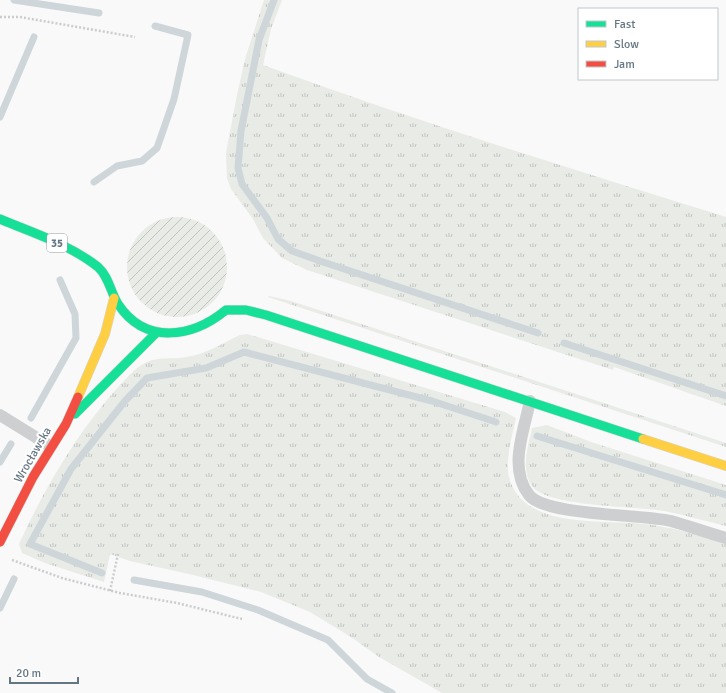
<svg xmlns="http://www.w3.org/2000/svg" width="726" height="693" font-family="Signika,sans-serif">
<defs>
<pattern id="grass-tufts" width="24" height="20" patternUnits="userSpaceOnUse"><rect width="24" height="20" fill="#e8ebe6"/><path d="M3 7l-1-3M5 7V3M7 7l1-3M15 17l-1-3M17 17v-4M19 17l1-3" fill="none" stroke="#c0c3c0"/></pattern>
<pattern id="garden-furrows" width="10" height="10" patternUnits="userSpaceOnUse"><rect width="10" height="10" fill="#e8ebe6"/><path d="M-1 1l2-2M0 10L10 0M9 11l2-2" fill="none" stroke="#c0c3c0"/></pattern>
</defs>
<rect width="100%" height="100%" fill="#f9f9f9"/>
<path fill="url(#grass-tufts)" d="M264,0h18l-11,29 -8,36c153,56 308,104 463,152v189l-112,-39 -1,3 -306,-100 -25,-12 -19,-20 -10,-19 -22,-30 -4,-11 -1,-25 11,-58 8,-36z
M269,296l22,5 435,142v4l-458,-150z
M247,334l258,78 11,6c-4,19 -12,44 -6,63 18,51 100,37 143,44 25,4 49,11 73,18v150h-284l-63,-36 -28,-20 -41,-25 -49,-20 -72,-18 -59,-13 -20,-7 -6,28 -59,-19 -23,-10 -3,-9c26,-57 59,-113 101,-159 8,-8 15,-17 25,-22 13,-7 28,-3 42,-6 19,-3 36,-14 53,-22z
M547,425l44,17 135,43v41c-21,-5 -41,-11 -62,-15 -28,-5 -115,-4 -131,-24 -13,-16 -5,-40 -1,-59z"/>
<path fill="url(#garden-furrows)" d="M127 267a50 50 0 1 1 100 0a50 50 0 1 1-100 0Z"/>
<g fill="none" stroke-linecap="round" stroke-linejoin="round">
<path stroke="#ced6d9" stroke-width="7" d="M14,0l85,13
M274,0l-15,40 -18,91 -3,37 4,16 25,34 11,21 14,12 31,11 215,71
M0,117l34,-80
M94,182l23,-16 25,-5 15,-13 17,-49 14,-64 -33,-9
M564,343l162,53
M31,418l45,-80 -1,-24 -15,-34
M537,436l189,59
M0,462l11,-18
M102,573l-72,-29 41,-75 54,-68 22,-23 59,-10 38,-16 188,49 64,21
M134,580l68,12 56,18 70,30 39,39 25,14
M0,608l14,-29"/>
<g stroke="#d5d6d7" stroke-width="10">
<path id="fast" d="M0,219c33,14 69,25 98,48 11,10 12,24 20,37 27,41 74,34 108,6
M226,310h20l20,5 377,124
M75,414l82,-82"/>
</g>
<g stroke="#d5d6d7" stroke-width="10">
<path id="slow" d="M78,397l27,-63 9,-36
M643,439l83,27"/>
</g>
<g stroke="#d5d6d7" stroke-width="10">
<path id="jam" d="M0,542l33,-65 33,-53 12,-27"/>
</g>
<path stroke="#cbcccd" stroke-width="2.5" stroke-dasharray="2 2" stroke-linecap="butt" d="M0,17h20l115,20
M12,560l50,18 58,15 57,10 65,16
M110,591l8,-37"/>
<path stroke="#cecfd0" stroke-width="12" d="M530,401c-6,30 -22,67 -1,94 16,21 113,19 142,26 18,5 37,12 55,17
M0,415l50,31"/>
<use href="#fast" stroke="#16e098" stroke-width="9"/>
<use href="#slow" stroke="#ffcf43" stroke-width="9"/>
<use href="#jam" stroke="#f24e42" stroke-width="9"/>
</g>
<g text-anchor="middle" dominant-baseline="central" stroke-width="4" stroke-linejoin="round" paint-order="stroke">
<rect fill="#fff" stroke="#939fa8" stroke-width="1" x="47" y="234" width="20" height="18" rx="3"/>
<g font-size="11" font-weight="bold" fill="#657683">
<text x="57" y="243">35</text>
</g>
<g font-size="12" fill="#657683" stroke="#fff">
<text transform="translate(33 455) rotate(-60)">Wrocławska</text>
</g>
</g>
<rect x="578" y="8" width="140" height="72" fill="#ffffff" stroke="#c1c8cd"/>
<rect x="586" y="21" width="20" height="6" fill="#16e098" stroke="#c1c8cd"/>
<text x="614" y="28" font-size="12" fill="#657683">Fast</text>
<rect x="586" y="41" width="20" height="6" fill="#ffcf43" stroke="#c1c8cd"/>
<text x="614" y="48" font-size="12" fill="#657683">Slow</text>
<rect x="586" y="61" width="20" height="6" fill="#f24e42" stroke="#c1c8cd"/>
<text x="614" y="68" font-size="12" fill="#657683">Jam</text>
<path d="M10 677v6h68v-6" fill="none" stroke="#657683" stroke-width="2"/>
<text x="16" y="677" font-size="12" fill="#657683" stroke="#ffffff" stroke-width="3" paint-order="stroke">20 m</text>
</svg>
